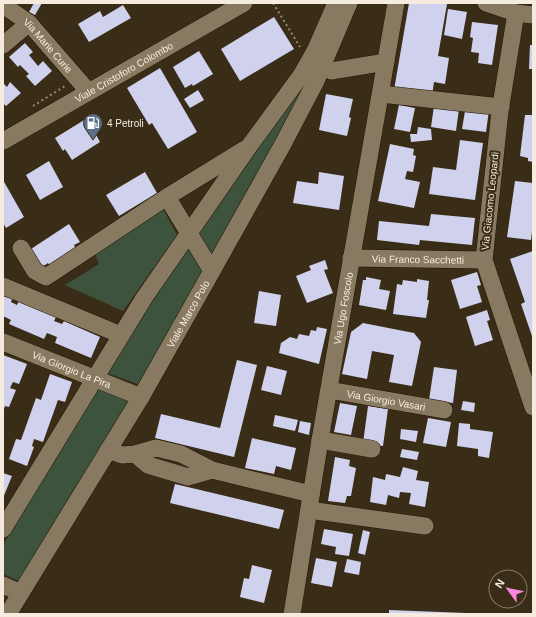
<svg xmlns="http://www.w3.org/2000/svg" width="536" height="617" font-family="Arial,sans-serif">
<rect width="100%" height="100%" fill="#3a2d18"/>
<path fill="#3d533e" d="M302,80l5,2 -95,174 -16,-25z
M162,207l15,28 -54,76 -58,-26 34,-21 -5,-13z
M187,245l16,25 -65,114 -34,-12z
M98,389l31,12 -108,181 -18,-8v-29z"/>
<path fill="#d0d1ed" d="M34,3h8l-7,12 -6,-3z
M409,3l38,1 -9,52 11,2 -4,26 -11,-2 -2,14 -38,-6z
M123,5l8,13 -42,24 -11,-18 22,-13 3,6z
M448,9l19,3 -5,27 -18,-4z
M274,17l20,32 -54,32 -19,-32z
M472,22l26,3 -6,40 -14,-2 1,-10 -8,-1 2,-14 -3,-1z
M25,43l8,9 -4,3 9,11 5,-5 9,10 -17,15 -9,-10 3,-2 -9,-9 -2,2 -9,-10z
M530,45h3v24h-4z
M199,51l14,23 -20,12 -1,-2 -7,4 -12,-21z
M160,68l37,64 -29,17 -16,-26 -3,2 -22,-37z
M10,82l11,11 -15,13 -3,-3v-20l4,4z
M198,90l6,10 -14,8 -6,-9z
M326,94l27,5 -4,18 2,1 -4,18 -28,-6z
M399,105l16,3 -5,24 -16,-3z
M434,106l25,3 -3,22 -25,-4z
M489,110l-3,22 -24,-3 3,-18z
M525,115h8v47l-5,-1v-3l-8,-2z
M89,117l7,13 -2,1 6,11 -28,18 -7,-11 -2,2 -8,-13z
M418,127l13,2 1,11 -21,2 -1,-8h7z
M460,140l23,3 -8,57 -46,-6 4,-27 23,3z
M390,144l24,5 -1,6 3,1 -3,16 -6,-1 -2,8 15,3 -6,26 -36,-7z
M49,161l14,26 -23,13 -14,-25z
M145,172l12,21 -38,23 -13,-21z
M319,172l25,4 -5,34 -46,-7 4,-22 21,3z
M3,180l21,37 -18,11 -3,-5z
M515,181l18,2v40l-2,17 -24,-3z
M431,214l44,4 -3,27 -52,-5 -1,5 -42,-5 2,-19 50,5z
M69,224l11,18 -6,3 2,4 -26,17 -2,-3 -6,4 -11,-18z
M533,251v88l-12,-35 4,-2 -15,-43z
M325,260l3,9 -4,1 9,23 -26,10 -11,-27 15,-6 -2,-4z
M477,272l4,13 -4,1 5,16 -22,7 -9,-29z
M366,277l15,3 -2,9 11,2 -4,19 -27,-5 4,-25h3z
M417,279l12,2 -2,19h2l-3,18 -33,-4 4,-30 5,1 1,-5 14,2z
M259,291l22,4 -5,31 -22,-3z
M3,296l9,3 -1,3 6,3 2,-4 37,16 -2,4 8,3 2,-3 36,16 -9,21 -36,-15 2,-6 -10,-4 -3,6 -35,-15 2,-4 -8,-4z
M487,310l3,10 -3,1 6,19 -18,6 -9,-29z
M363,323l51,10 7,9 -9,44 -23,-4 5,-27 -22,-4 -5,28 -25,-5 9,-42z
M317,327l10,2 -8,35 -40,-11 2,-10 9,-6 7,2 2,-5 10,2 2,-6 5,1z
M3,355l24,9 -8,20 -6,-2 -3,6 6,2 -7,17 -4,-1 -2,6z
M237,360l20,5 -23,92 -79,-19 6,-24 59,14z
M267,366l20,5 -6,24 -20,-5z
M434,367l23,3 -4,33 -24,-3z
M50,374l22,8 -7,20 -7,-2 -15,42 -9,-3 -2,7 2,1 -7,19 -18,-7 7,-20 5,1 15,-42 5,2z
M463,401l12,2 -1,9 -13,-2z
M340,403l17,3 -6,29 -17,-3z
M368,406l20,3 -5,37 -20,-3z
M275,415l23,5 -3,11 -22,-5z
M428,418l23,4 -5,25 -23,-4z
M300,421l11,2 -2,12 -11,-3z
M459,423l11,1v5l23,3 -4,26 -11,-2v-7l-21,-3z
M401,429l17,2 -2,11 -16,-3z
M252,438l44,10 -5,22 -15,-4 -2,8 -29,-6z
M402,449l17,3 -2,8 -17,-3z
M335,457l15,3 -1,6 7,2 -5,28h-4l-2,7 -17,-2z
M403,467l15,4 -2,9 13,2 -4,25 -16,-3 2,-11 -11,-1 -1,6 -11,-3 -2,10 -16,-3 3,-25 12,3 1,-6 14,3z
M3,473l9,3 -9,22z
M175,484l109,26 -5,19 -109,-26z
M324,529l29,5 -4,22 -14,-2 1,-7 -15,-3z
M363,530l7,2 -5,23 -7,-2z
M316,558l21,4 -5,25 -21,-4z
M347,559l14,3 -2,13 -15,-3z
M252,565l20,5 -8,33 -24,-6 4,-19 5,1z
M389,610l77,3v1h-77z"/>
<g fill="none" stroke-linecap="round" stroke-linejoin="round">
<g stroke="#211502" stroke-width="18">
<g id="minor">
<path d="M486,3l30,10 17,2"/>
<path id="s1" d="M3,5l26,18 59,68"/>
<path d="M516,13l-16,98 -16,149 49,147"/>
<path d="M3,45l26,-22"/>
<path d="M323,67l8,4 55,-9"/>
<path d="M381,94l120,13"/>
<path id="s2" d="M3,141l241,-138"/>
<path d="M167,197l45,74"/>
<path d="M21,248l14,23 11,6 121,-80 78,-48"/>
<path id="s3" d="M351,258l133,2"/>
<path d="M3,286l118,49"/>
<path id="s4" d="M3,342l138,55"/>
<path id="s5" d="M329,390l115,20"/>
<path d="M320,440l52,9"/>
<path d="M108,450l14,5 13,-1 21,-6 25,6 31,16 99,24"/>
<path d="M135,454l13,11 40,12 24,-7"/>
<path d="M309,510l116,16"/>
<path d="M3,529l141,-231 106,-153 52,-71 14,-25 20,-46"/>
<path d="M3,585l18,8"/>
<path id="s6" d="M8,614l133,-217 71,-126 71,-127 33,-63 33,-78"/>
<path id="s7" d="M292,614l28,-174 76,-437"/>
</g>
</g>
<path stroke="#938877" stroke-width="2" stroke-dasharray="2 3" stroke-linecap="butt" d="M273,3l27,44
M33,106l32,-20"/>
<use href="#minor" stroke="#887961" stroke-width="17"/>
</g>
<defs>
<g id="fuel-pin" transform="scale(1)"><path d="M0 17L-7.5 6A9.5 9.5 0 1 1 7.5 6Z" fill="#5c6f8a" stroke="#3a2d18"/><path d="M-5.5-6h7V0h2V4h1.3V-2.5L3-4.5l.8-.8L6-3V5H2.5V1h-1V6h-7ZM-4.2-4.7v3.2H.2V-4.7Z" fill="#fff"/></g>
</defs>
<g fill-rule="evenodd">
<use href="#fuel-pin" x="93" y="123"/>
</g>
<g text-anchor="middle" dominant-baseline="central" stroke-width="4" stroke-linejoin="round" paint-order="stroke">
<g font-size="10" fill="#f5ecdf" stroke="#3a2d18">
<text stroke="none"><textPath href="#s1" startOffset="61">Via Marie Curie</textPath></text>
<text stroke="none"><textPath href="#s2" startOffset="139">Viale Cristoforo Colombo</textPath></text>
<text transform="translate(490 201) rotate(-84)">Via Giacomo Leopardi</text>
<text stroke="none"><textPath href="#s3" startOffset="67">Via Franco Sacchetti</textPath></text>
<text stroke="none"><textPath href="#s7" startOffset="310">Via Ugo Foscolo</textPath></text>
<text stroke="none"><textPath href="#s6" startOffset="350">Viale Marco Polo</textPath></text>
<text stroke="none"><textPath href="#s4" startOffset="74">Via Giorgio La Pira</textPath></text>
<text stroke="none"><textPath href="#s5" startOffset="58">Via Giorgio Vasari</textPath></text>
</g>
<g font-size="10" fill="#f5ecdf" stroke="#3a2d18" text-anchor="start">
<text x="107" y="123">4 Petroli</text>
</g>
</g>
<rect width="536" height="617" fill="none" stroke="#f5ecdf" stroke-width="8"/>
<g transform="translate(508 589) rotate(303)"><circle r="19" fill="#3a2d18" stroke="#857968"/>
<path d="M0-3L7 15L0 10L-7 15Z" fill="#fe86e0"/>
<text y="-6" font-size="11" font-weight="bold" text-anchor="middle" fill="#f5ecdf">N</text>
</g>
</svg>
